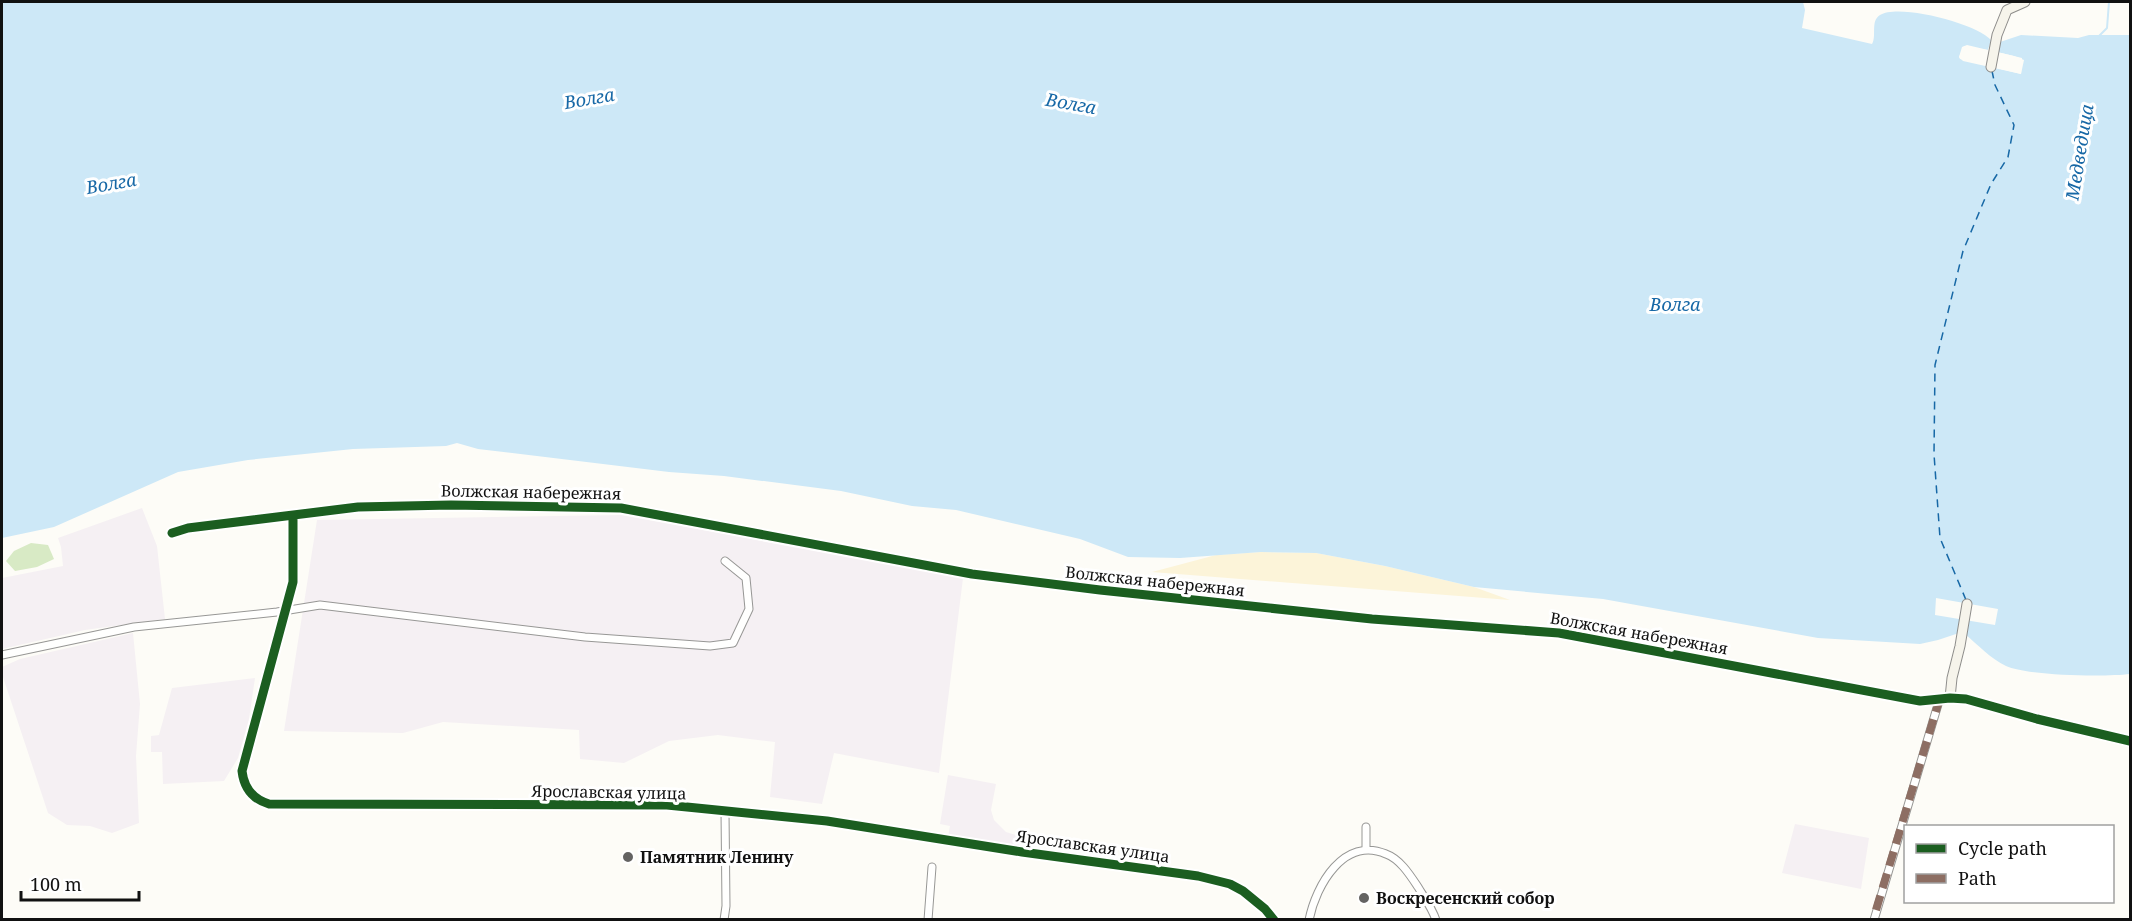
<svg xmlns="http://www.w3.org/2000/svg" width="2132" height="921" font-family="'Noto Serif',serif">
<rect width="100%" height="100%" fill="#fdfcf7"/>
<path fill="#f5f0f3" d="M142,508l15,38 8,73 -80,11 -83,19v-71l61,-12 -2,-19 -3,-9z
M621,515l342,63 -24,195 -105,-20 -12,51 -52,-7 5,-55 -57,-7 -49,6 -45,22 -44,-4 -1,-29 -136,-8 -40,11 -119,-2 33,-211z
M133,633l7,71 -4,52 3,67 -27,10 -22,-7 -23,-1 -19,-12 -46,-139v-7l18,-8z
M255,678l-6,41 -11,39 -14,23 -61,3 -1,-32h-11v-16l8,-1 13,-47z
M948,775l48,9 -5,26 3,10 12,12 16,5 -1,10 -73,-10 2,-11 -10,-2z
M1795,824l74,14 -8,51 -79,-16z"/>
<path fill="#d8eac5" d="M31,543l17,2 6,14 -17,8 -22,4 -9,-10 8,-10z"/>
<path fill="#fcf4d9" d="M1261,552l55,1 69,13 89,21 36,13 -358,-28 64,-17z"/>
<path fill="#cde8f7" d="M2,2h1616l6,1 7,-1h172l2,8 -3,18 70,16c5,-8 -2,-23 8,-29 19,-12 98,9 111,25l-3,10 -24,-4 -5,11 4,4 58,13 1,-16 -25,-6 3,-10 21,-7 57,3 11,-3h41v639c-26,3 -101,2 -124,-8 -15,-7 -28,-21 -41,-32l-6,-1 -21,7 -18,4 -102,-6 -215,-39 -129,-12 -89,-21 -69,-13 -55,-1 -81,6 -52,-1 -48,-18 -124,-29 -44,-4 -71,-15 -117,-15 -55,-4 -191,-23 -21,-6 -11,3 -93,3 -105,11 -70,12 -124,55 -52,11z"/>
<path fill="#fdfcf7" d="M1993,36l-4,16 -24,-4 -2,9 56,14 2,-10 -25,-6 1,-3 17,4 10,4 -3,14 -61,-15 -1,-2 3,-10 5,-2 21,5z
M1936,598l62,11 -3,16 -60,-10z"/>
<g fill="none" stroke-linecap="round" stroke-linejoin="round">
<path stroke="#cde8f7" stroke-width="2" d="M2098,37l9,-9 2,-26"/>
<path stroke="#1768a6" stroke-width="1.5" stroke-dasharray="8 6" stroke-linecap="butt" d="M1966,600l-26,-62 -6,-84 1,-89 28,-114 28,-67 17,-27 6,-32 -19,-40 -3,-14"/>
<g stroke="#979795" stroke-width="9">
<path id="street" d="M293,516v66l-51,189c2,17 10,28 27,33l398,1 160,16 195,31 176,24 32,8 13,7 22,18 9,11
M172,533l16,-5 170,-21 93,-2 170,3 351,66 128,16 272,29 187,14 361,68 30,-3
M2,655l132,-28 143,-15 43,-7 265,32 125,9 23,-3 16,-34 -3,-31 -21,-17
M1366,850v-23
M724,920l2,-14 -1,-94
M928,920l4,-53
M1309,920c7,-35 35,-84 77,-66 14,5 24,21 32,33 6,10 14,21 18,33
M1874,920l65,-219"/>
</g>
<g stroke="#8e8d8b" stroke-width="11">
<path id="secondary" d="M1991,67l6,-32 10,-25 18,-8
M1967,604l-7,42 -8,32 -2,20 16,1 71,20 93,22"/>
</g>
<use href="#street" stroke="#fffffe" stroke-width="7"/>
<use href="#secondary" stroke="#f6f4eb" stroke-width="9"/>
<path stroke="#8d6e63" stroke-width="8" stroke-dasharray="15 8" stroke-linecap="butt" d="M1876,910l63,-209"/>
<g stroke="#fff" stroke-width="13">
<path id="cycleway" d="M293,516v66l-51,189c2,17 10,28 27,33l398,1 160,16 195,31 176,24 32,8 13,7 22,18 9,11
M172,533l16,-5 170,-21 93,-2 170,3 351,66 128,16 272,29 187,14 361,68 30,-3 16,1 71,20 93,22"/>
</g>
<use href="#cycleway" stroke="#1b5e20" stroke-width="9"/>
</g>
<g fill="#646362" stroke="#fff" stroke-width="2">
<circle cx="628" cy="857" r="6"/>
<circle cx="1364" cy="898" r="6"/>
</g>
<g text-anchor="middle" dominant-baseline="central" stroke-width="6" stroke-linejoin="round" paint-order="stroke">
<g font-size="16" fill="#111" stroke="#fff">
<text transform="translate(531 492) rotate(1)">Волжская набережная</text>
<text transform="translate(1155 581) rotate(6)">Волжская набережная</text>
<text transform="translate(1639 633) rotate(10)">Волжская набережная</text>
<text transform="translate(609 792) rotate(1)">Ярославская улица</text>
<text transform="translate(1093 846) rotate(8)">Ярославская улица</text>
</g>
<g font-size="16" font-weight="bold" fill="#111" stroke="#fff" text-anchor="start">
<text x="640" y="857">Памятник Ленину</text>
<text x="1376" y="898">Воскресенский собор</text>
</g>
<g font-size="18" font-style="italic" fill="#1768a6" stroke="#fff">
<text transform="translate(589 98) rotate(-10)">Волга</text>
<text transform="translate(1071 103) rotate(10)">Волга</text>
<text transform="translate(2079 152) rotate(-81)">Медведица</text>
<text transform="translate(111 183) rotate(-10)">Волга</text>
<text x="1675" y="304">Волга</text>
</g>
</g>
<rect width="2132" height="921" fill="none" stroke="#111111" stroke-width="6"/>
<rect x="1904" y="825" width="210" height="78" fill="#ffffff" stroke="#a0a0a0" stroke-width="1.5"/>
<rect x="1916" y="844" width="30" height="9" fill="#1b5e20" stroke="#a0a0a0" stroke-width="1.5"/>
<text x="1958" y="855" font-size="18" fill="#111111">Cycle path</text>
<rect x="1916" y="874" width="30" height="9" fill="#8d6e63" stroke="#a0a0a0" stroke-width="1.5"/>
<text x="1958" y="885" font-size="18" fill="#111111">Path</text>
<path d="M21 891v9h118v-9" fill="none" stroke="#111111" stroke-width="3"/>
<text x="30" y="891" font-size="18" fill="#111111" stroke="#ffffff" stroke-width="4.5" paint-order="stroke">100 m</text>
</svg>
